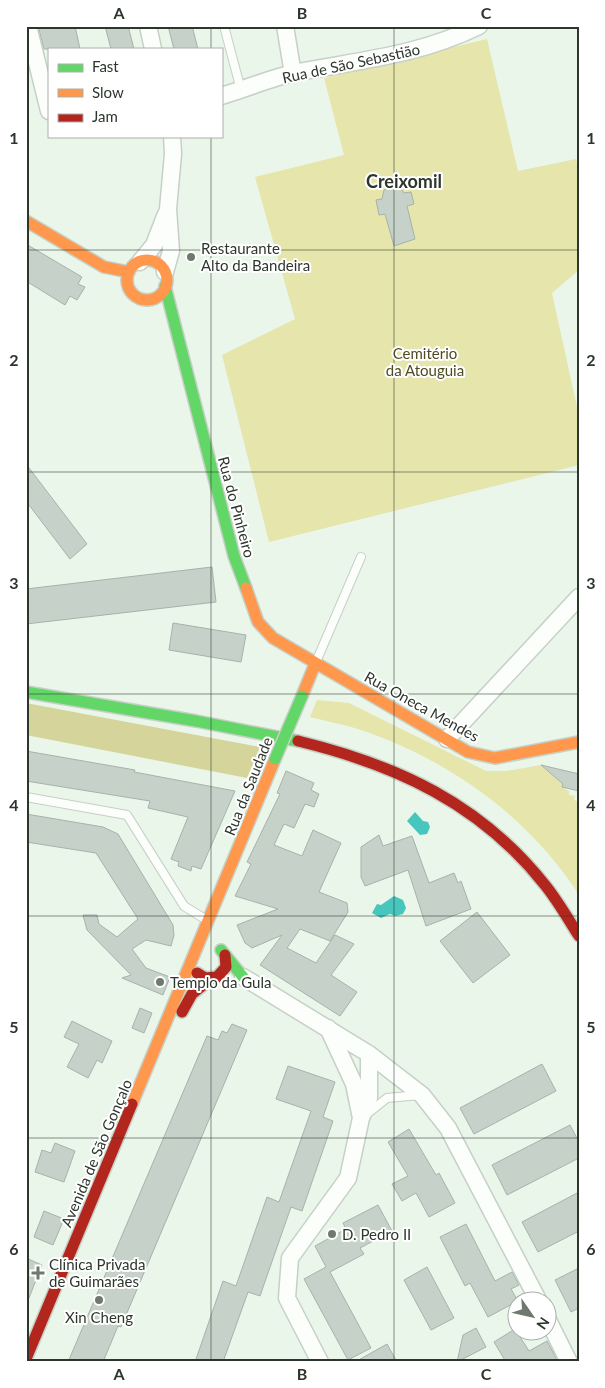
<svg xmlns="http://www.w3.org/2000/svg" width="605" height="1388" font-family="Lato,sans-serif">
<rect width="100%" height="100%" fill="#eaf6ea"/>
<path fill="#e5e5ac" d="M487,39l31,132 58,-12 3,11v100l-27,23 27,123v49l-310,77 -47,-187 73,-36 -40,-142 89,-22 -20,-77z
M317,700l32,3 137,68h20l35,-6 22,19 -1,3 7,4v4l6,1 -1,4 5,2v93c-50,-79 -133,-137 -221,-166 -16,-5 -33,-8 -48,-12z"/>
<path fill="#d5d49a" d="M26,703l234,44 -13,31 -221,-43z"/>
<path fill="#46c6bc" d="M415,812l8,9 5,1 2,5 -3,7 -7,1 -13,-14z
M394,896l9,4 3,8 -3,6 -8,2 -5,-2 -9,4 -9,-5 5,-9 4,1z"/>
<path fill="#c6d1c9" stroke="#a6b2aa" d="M38,26h37l5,23h-36z
M105,26h23l6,23h-23z
M168,26h24l6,23h-24z
M391,185l9,2 4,6 7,-1 3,12 -7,2 8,33 -21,7 -9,-32 -6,1 -3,-15 6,-1 2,-9z
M26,244l56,33 -4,7 7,3 -8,13 -7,-4 -5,9 -39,-24z
M26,464l61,80 -17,15 -44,-58z
M212,567l4,35 -190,22v-35z
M173,623l73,12 -5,27 -72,-12z
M26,751l109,19 -1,2 101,19 -34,78 -9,-3 -1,5 -13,-5 1,-4 -8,-3 17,-42 -40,-9 2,-7 -124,-20z
M541,765l38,9v17l-17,-4 1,-3z
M286,771l28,12 -3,7 8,4 -5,13 -9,-3 -11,24 -10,-4 -10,21 28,11 11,-26 28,13 -22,49 28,11 1,9 -18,29 -30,-12 -13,19 29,15 19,-28 19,9 -23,31 26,17 -17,24 -80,-51 22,-30 -30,13 -7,-5 -8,-18 41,-16 -43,-13 16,-32 -4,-2 33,-68 -3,-1z
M26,814l77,13 15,7 55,91 1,10 -3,11 -25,-6 -14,9 14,19 24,9 -7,18 -41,-17 9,-3 -44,-45 -4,-15h14l2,9 18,13 21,-18 -42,-66 -70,-11z
M379,835l4,11 29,-10 17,47 25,-10 4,10 3,-2 10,28 -45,17 -18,-56 -43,16 -4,-9v-30z
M477,912l33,43 -37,28 -33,-42z
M140,1008l12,5 -8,20 -12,-5z
M72,1021l40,20 -10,22 -5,-3 -9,18 -21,-11 12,-23 -15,-7z
M232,1024l15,6 -126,297 -3,-1 -15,36h-35l139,-326 11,4 4,-9 5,2z
M542,1064l14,27 -82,43 -14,-26z
M288,1066l47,16 -12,35 10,4 -31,90 -11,-4 -31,89 -12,-4 -25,70h-28l28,-81 13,5 31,-89 12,5 32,-91 -35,-12z
M570,1125l9,17v16l-72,37 -15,-30z
M409,1129l27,46 3,-2 16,30 -26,14 -13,-24 -14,8 -10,-17 16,-8 -20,-34z
M55,1143l20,8 -11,31 -29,-10 7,-22 9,3z
M579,1192v39l-41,21 -16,-30z
M378,1205l14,26 -32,17 4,6 -34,18 41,76 -23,12 -44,-81 22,-12 -11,-21 31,-17 -3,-6z
M44,1211l20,8 -11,26 -19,-8z
M466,1224l29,57 17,-9 7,13 -8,4 7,12 -30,16 -18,-34 -5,3 -25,-49z
M26,1258l16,7 -15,38h-1z
M427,1267l27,51 -23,12 -27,-50z
M579,1268v40l-8,4 -16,-32z
M476,1328l10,19 -29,15 6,-27z
M515,1329l14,22 18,-10 11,21h-52l-12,-20z
M387,1344l10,18h-42z"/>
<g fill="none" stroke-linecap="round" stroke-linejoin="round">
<g stroke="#c6d0c6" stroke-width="10">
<path id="lane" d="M224,26l17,64
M316,662l45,-105
M26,797l101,18 57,91 21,13
M367,1114l20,-16 33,-3"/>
</g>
<g stroke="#c6d0c6" stroke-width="19">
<path id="street" d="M28,26l21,85
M148,26l5,23
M285,26l8,48
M221,96c25,-7 49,-18 73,-23 66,-13 123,-17 185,-47
M140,262l14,-17 12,-31
M165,272l6,-21 -3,-42 5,-55 -1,-18
M447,739l132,-142
M243,977l126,77 53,41 26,33 90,172
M328,1028l26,56 7,34
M548,1320l21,42
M320,1362l-33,-64 3,-40 58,-80 13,-60 8,-20v-44"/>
</g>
<g stroke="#c6d0c6" stroke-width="14">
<path id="fast" d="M165,286l69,270 12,32
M26,692l170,29 102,20
M221,950l22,27"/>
</g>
<g stroke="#c6d0c6" stroke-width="14">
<path id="slow" d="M26,221l78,46 25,5
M127 280a20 20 0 1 1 40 0a20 20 0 1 1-40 0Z
M246,588l12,34 15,16 195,114 27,6 84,-16
M302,696l13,-32
M132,1104l143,-345"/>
</g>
<g stroke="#c6d0c6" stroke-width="14">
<path id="jam" d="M298,741c99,24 183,63 247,144 13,16 23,34 34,51
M197,973l8,5 12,-1 9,-10 -1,-12
M182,1012l10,-18 19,-15
M26,1359l106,-255"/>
</g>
<use href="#lane" stroke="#fcfefc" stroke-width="8"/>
<use href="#street" stroke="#fcfefc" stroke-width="16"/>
<use href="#fast" stroke="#63d668" stroke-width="11"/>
<use href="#slow" stroke="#ff974d" stroke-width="11"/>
<use href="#jam" stroke="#b3261e" stroke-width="11"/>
<g stroke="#c6d0c6" stroke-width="14" stroke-linecap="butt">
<path id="fast-bridge" d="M275,759l27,-63"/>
</g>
<use href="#fast-bridge" stroke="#63d668" stroke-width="11"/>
</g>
<path fill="none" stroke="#2d362d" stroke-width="1" stroke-opacity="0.55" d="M211,26v23M394,26v1336M211,136v1226M26,250h553M26,472h553M26,694h553M26,916h553M26,1138h553"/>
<g fill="#6f796f" stroke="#fff" stroke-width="2">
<circle cx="191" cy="257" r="5"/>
<circle cx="160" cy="982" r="5"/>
<circle cx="332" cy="1234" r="5"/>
<path d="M35.5 1265.5h5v5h5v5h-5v5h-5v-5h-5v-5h5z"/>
<circle cx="99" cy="1300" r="5"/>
</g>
<g text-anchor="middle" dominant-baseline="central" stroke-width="4" stroke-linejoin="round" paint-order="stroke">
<g font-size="15" fill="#2d362d" stroke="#fff">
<text transform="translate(351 63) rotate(-12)">Rua de São Sebastião</text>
<text transform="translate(237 507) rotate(75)">Rua do Pinheiro</text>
<text transform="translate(422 706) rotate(29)">Rua Oneca Mendes</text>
<text transform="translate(248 786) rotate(-68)">Rua da Saudade</text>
<text transform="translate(96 1153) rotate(-67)">Avenida de São Gonçalo</text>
</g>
<g font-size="15" fill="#2d362d" stroke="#fff" text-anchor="start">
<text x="201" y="248">Restaurante<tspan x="201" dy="17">Alto da Bandeira</tspan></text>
<text x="170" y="982">Templo da Gula</text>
<text x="342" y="1234">D. Pedro II</text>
<text x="49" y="1264">Clínica Privada<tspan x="49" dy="17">de Guimarães</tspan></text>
<text x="99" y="1317" text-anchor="middle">Xin Cheng</text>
</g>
<g font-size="15" fill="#4f4b22" stroke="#fff">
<text x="425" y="353">Cemitério<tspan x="425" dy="17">da Atouguia</tspan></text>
</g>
<g font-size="18" font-weight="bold" fill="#2d362d" stroke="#fff">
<text x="404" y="181">Creixomil</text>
</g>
</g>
<rect width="605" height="1388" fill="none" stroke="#ffffff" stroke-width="55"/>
<rect x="48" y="48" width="175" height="90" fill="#ffffff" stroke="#abafab"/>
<rect x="58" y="64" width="25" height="8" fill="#63d668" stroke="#abafab"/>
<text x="92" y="72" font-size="15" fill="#2d362d">Fast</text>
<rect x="58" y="89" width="25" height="8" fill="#ff974d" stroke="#abafab"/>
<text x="92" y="98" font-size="15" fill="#2d362d">Slow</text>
<rect x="58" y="114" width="25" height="8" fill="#b3261e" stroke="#abafab"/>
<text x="92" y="122" font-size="15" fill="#2d362d">Jam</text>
<g transform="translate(532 1316) rotate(124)"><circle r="24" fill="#ffffff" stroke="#abafab"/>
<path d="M0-4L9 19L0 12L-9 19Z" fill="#6f796f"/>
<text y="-8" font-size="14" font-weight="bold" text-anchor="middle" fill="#2d362d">N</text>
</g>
<rect x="28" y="28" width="550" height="1332" fill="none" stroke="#2d362d" stroke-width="2"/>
<g font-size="16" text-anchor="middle" font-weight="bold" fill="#2d362d">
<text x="119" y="19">A</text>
<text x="302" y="19">B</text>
<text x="486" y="19">C</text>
<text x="14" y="144">1</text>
<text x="591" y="144">1</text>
<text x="14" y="366">2</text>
<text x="591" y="366">2</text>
<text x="14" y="589">3</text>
<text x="591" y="589">3</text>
<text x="14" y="811">4</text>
<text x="591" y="811">4</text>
<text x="14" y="1033">5</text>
<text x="591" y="1033">5</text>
<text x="14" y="1255">6</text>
<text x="591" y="1255">6</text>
<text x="119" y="1380">A</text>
<text x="302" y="1380">B</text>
<text x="486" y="1380">C</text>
</g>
</svg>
